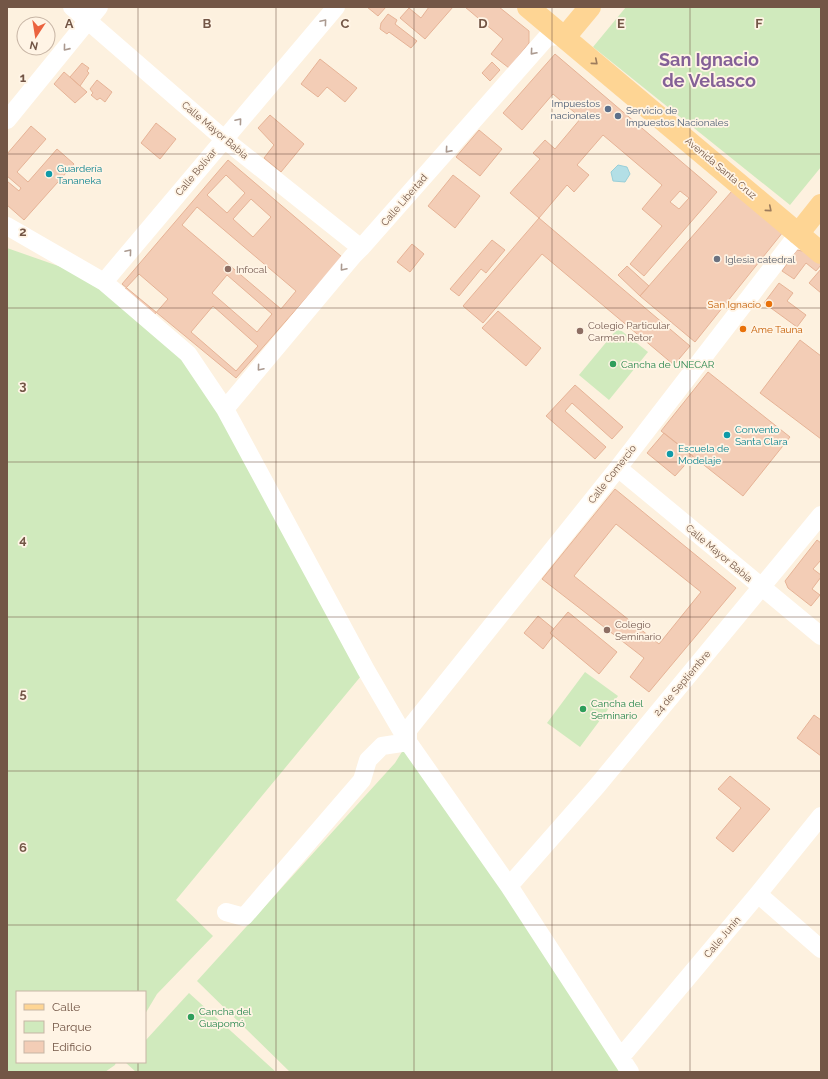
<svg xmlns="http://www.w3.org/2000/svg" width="828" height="1079" font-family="Raleway,sans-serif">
<rect width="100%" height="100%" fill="#fdf1df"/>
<path fill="#d0eabd" d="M626,7h195v160l-31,38 -197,-158z
M7,248l97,34 84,72 178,316 -190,230 37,36 -56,58 -12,20v-22h-128v70h99l-1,3 -10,7h-98z
M618,328l30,24 -39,48 -30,-25z
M585,672l33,24 -38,51 -33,-24z
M408,742l222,330h-340l-93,-91 198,-218z
M189,993l87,79h-140l-11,-10h20v-21z"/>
<path fill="#b3dfe6" stroke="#99cfd8" d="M618,165l9,2 3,7 -5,8 -12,-1 -2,-9z"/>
<path fill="#f3cdb6" stroke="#e6b396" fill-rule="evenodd" d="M367,7h19l-8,9z
M429,7h24l-28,32 -25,-21 9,-10 12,10z
M465,7h34l30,24v12l-20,25 -18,-14 12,-15z
M388,14l9,6 -2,4 22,17 -6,7 -22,-16 -2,2 -7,-5 1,-6z
M555,54l162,138 -73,84 -14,-12 32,-38 -20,-17 20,-24 -59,-50 -26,30 12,10 -15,17 -7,-7 -28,33 -29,-25 30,-34 -7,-6 12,-13 10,9 26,-31 -28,-24 -31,36 -19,-17zM680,191l9,7 -10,11 -9,-7z
M320,59l37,29 -12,14 -18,-15 -9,10 -17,-13z
M492,62l8,8 -10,11 -8,-8z
M82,63l7,5 -2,3 2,2 -9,13 -10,-9z
M64,72l23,20 -12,11 -21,-19z
M97,80l15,12 -7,10 -5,-4 -3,2 -6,-5 2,-2 -3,-4z
M270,115l34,29 -23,28 -17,-14 10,-13 -16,-17z
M156,123l20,16 -16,20 -19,-16z
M31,126l15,13 -29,33 11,10 29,-33 17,15 -50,56 -17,-15v-24l12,10 2,-3 -14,-12v-22z
M479,130l23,19 -22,27 -24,-19z
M228,160l114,97 -106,121 -114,-94z
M226,175l19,18 -18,20 -20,-18z
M453,175l27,21 -25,32 -27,-22z
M732,191l51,41 -88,110 -55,-46z
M251,199l20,18 -18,20 -20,-18z
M197,207l99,84 -15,18 -99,-84z
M539,218l151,128 -16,19 -132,-111 -59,69 -20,-17z
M492,240l13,10 -19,23 -5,-4 -22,27 -9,-7z
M412,244l12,10 -14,18 -13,-10z
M797,250l10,2 14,9v4l-5,6 -10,-8 -12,16 -12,-8z
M627,266l22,20 -9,10 -22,-21z
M821,269v24l-12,-10z
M139,274l29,25 -14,16 -29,-26z
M227,275l45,39 -15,18 -45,-39z
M779,283l14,10 -6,8 19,14 -9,12 -33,-24z
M213,306l45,40 -22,25 -45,-39z
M498,311l43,37 -15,18 -44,-38z
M800,340l21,16v83l-61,-46z
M708,372l82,65 -47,59 -82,-65z
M575,385l48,42 -11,12 -40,-36 -7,8 41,36 -11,12 -49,-43z
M664,433l29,23 -18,20 -28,-23z
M615,489l121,99 -87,104 -19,-15 14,-19 -102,-79zM616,524l85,68 -42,52 -85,-68z
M817,540l4,3v17l-8,9 8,6v2l-9,12 8,6 -9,11 -23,-18 -3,-7z
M568,612l49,40 -18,22 -49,-41z
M538,616l16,13 -4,4 3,3 -10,13 -19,-16z
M814,715l7,5v36l-24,-18z
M730,776l40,33 -37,43 -17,-14 25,-30 -23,-19z"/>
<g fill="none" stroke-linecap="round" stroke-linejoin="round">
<path stroke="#fff" stroke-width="18" d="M72,7l152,132 137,109
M7,120l92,-113
M7,226l97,56 84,72 37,55 141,261 42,72 101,144 121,186
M104,282l232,-275
M225,409l128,-153 8,-8 187,-212 17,1
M618,468l203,168
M509,886l88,-100 224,-271
M758,894l63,55
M226,912l18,5 118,-137 6,-20 14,-14 26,-4v-12l210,-262 180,-234
M621,1057l137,-163 63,-78"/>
<path stroke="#fed594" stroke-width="22" d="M528,7l293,246
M565,37l25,-30
M798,234l23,-29"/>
</g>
<defs><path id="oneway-chevron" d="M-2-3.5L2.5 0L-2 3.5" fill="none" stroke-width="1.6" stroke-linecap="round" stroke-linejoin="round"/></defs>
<g stroke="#ab9a90">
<use href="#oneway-chevron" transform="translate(324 22) rotate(-50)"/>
<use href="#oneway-chevron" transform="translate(66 48) rotate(129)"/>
<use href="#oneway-chevron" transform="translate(533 52) rotate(131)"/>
<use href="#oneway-chevron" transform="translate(239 121) rotate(-50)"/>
<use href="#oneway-chevron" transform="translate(448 150) rotate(131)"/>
<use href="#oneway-chevron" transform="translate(129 252) rotate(-50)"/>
<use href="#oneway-chevron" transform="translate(343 268) rotate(130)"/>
<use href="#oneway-chevron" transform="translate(260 368) rotate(130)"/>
</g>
<g stroke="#9d7c5d">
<use href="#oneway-chevron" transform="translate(595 62) rotate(40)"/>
<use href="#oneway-chevron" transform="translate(769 209) rotate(40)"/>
</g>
<path fill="none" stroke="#735646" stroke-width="1" stroke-opacity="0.55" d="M138,7v985M276,7v1065M414,7v1065M552,7v1065M690,7v1065M7,154h814M7,308h814M7,462h814M7,617h814M7,771h814M7,925h814M138,1062v10"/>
<g fill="#5c6f8a" stroke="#fff4e5" stroke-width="1.5">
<circle cx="608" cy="109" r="4"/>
<circle cx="618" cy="116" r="4"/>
</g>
<g fill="#0f9aa8" stroke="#fff4e5" stroke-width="1.5">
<circle cx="49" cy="174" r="4"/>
<circle cx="727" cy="435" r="4"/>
<circle cx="670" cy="454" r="4"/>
</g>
<circle fill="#6b7280" stroke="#fff4e5" stroke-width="1.5" cx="717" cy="259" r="4"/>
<g fill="#8d6e63" stroke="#fff4e5" stroke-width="1.5">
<circle cx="228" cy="269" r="4"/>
<circle cx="580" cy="331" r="4"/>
<circle cx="607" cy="630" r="4"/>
</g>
<g fill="#e8710a" stroke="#fff4e5" stroke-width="1.5">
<circle cx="769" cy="304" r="4"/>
<circle cx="743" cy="329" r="4"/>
</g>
<g fill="#2e9e5b" stroke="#fff4e5" stroke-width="1.5">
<circle cx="613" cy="364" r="4"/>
<circle cx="583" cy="709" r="4"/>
<circle cx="191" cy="1017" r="4"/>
</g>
<g text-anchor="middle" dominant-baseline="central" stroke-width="3.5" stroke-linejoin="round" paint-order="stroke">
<g font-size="10" fill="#4e5e75" stroke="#fff4e5" text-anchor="end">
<text x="600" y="103">Impuestos<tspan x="600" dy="12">nacionales</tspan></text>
<text x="626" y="110" text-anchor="start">Servicio de<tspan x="626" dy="12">Impuestos Nacionales</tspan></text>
</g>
<g font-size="10" fill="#735646" stroke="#fff4e5">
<text transform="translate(215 130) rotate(40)">Calle Mayor Babia</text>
<text transform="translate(721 168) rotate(40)">Avenida Santa Cruz</text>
<text transform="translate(196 172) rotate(-50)">Calle Bolívar</text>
<text transform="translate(404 200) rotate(-49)">Calle Libertad</text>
<text transform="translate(612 474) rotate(-52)">Calle Comercio</text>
<text transform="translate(719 553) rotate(40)">Calle Mayor Babia</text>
<text transform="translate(682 683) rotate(-50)">24 de Septiembre</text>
<text transform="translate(722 937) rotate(-50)">Calle Junín</text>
</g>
<g font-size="10" fill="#0d838f" stroke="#fff4e5" text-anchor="start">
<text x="57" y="168">Guardería<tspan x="57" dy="12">Tananeka</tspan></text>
<text x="735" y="429">Convento<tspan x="735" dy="12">Santa Clara</tspan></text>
<text x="678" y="448">Escuela de<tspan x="678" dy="12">Modelaje</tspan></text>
</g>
<g font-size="10" fill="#5b616d" stroke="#fff4e5" text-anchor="start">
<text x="725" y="259">Iglesia catedral</text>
</g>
<g font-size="10" fill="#785e54" stroke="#fff4e5" text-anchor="start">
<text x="236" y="269">Infocal</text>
<text x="588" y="325">Colegio Particular<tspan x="588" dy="12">Carmen Retor</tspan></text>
<text x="615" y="624">Colegio<tspan x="615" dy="12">Seminario</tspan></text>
</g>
<g font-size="10" fill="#c56008" stroke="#fff4e5" text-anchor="end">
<text x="761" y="304">San Ignacio</text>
<text x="751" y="329" text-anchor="start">Ame Tauna</text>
</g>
<g font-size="10" fill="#27864d" stroke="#fff4e5" text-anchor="start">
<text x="621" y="364">Cancha de UNECAR</text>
<text x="591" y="703">Cancha del<tspan x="591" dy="12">Seminario</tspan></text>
<text x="199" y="1011">Cancha del<tspan x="199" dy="12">Guapomó</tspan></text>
</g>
<g font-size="18" font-weight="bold" fill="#846197" stroke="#fff4e5">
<text x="709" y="59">San Ignacio<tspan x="709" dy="21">de Velasco</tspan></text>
</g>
</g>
<g font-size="13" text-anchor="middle" font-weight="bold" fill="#735646" stroke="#fff4e5" stroke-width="3.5" stroke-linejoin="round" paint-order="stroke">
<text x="69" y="28">A</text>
<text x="207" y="28">B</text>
<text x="345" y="28">C</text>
<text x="483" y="28">D</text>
<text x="621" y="28">E</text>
<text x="759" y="28">F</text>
<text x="23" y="82">1</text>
<text x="23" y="236">2</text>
<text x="23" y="390">3</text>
<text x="23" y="544">4</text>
<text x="23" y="698">5</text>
<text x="23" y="852">6</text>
</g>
<rect width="828" height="1079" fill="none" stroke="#735646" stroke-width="16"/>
<rect x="16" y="991" width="130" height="72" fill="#fff4e5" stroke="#c7b5a5"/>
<rect x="24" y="1004" width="20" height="6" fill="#fed594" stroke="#c7b5a5"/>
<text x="52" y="1011" font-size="12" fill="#735646">Calle</text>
<rect x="24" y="1021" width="20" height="12" fill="#d0eabd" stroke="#c7b5a5"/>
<text x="52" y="1031" font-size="12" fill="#735646">Parque</text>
<rect x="24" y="1041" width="20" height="12" fill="#f3cdb6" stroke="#c7b5a5"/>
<text x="52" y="1051" font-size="12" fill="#735646">Edificio</text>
<g transform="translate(36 36) rotate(192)"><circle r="19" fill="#fff4e5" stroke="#c7b5a5"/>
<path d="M0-3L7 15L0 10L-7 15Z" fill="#eb633f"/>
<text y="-6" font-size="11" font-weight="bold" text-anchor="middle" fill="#735646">N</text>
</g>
</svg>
